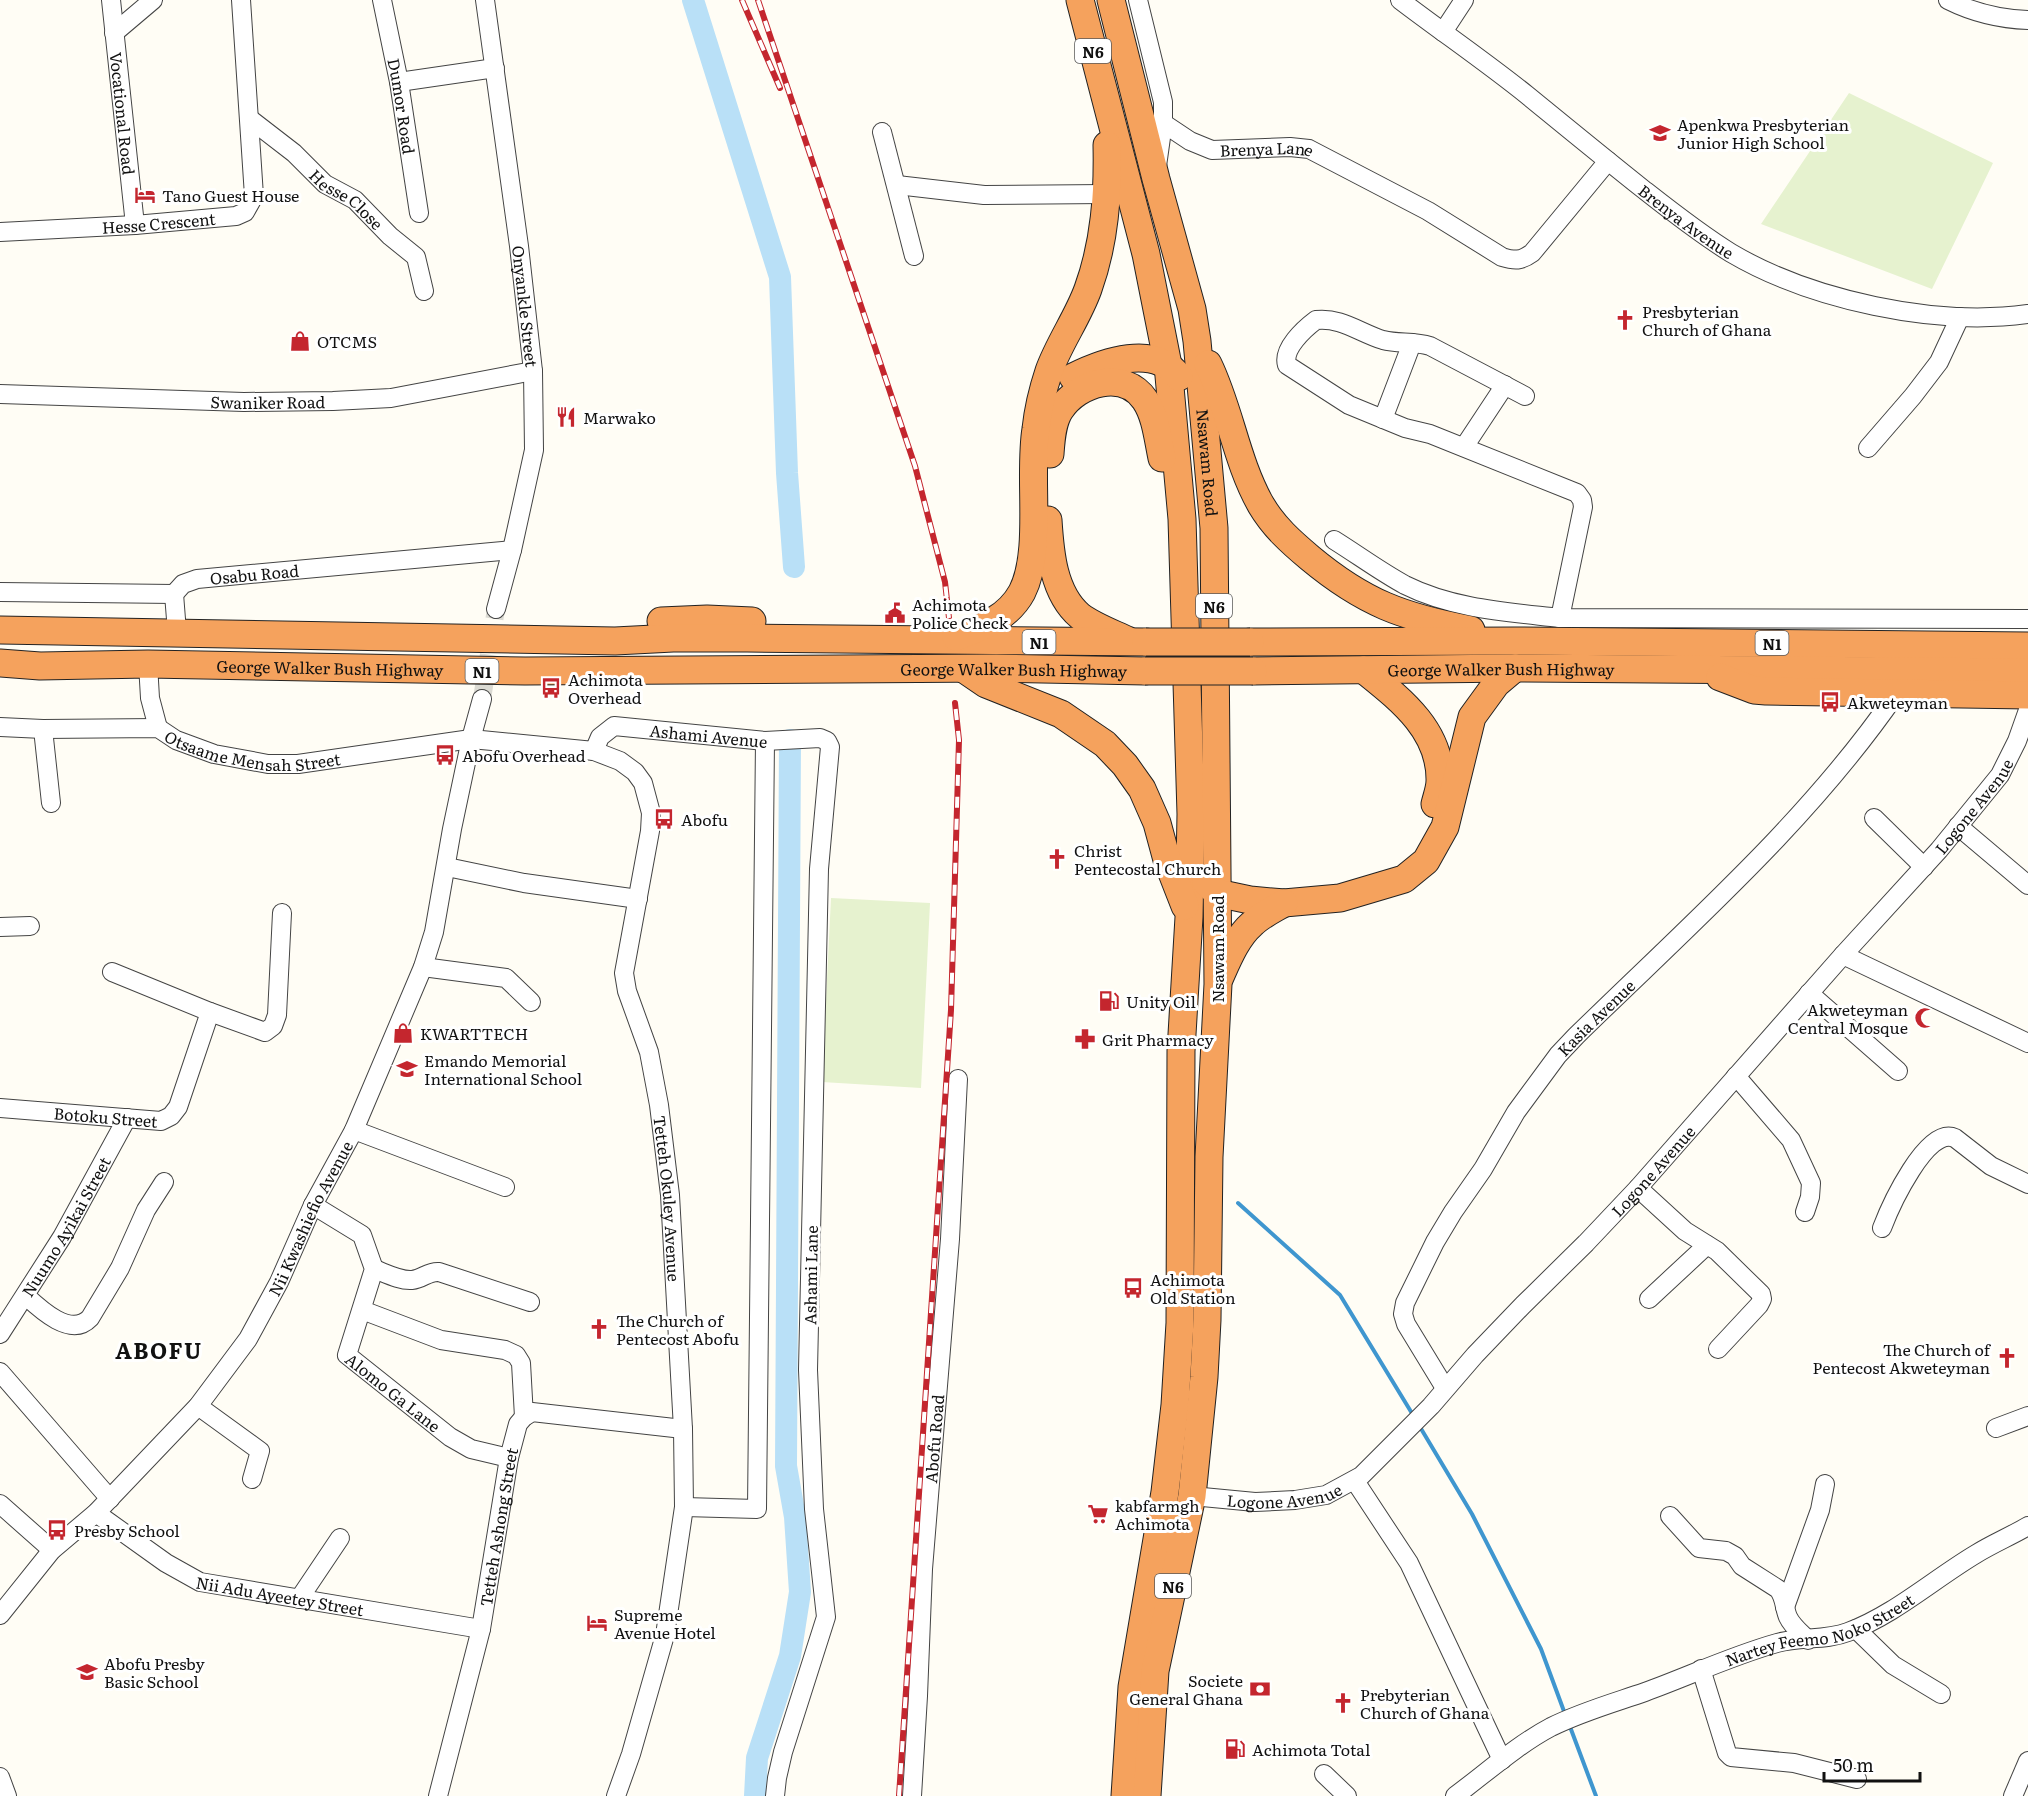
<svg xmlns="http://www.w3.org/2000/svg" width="2028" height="1796" font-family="Literata,serif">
<rect width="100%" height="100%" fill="#fffdf5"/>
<path fill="#e6f2cf" d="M1849,93l144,70 -61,126 -171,-65z
M831,898l99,5 -9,185 -99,-6z"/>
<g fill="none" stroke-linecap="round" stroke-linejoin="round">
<path stroke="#3f96cf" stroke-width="4" d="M1238,1203l102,92 73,120
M1420,1427l52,87 69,135 24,65
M1569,1724l27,72"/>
<path stroke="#b9e0f7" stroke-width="22" d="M693,0l87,277 7,196 7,94
M755,1796l2,-38 33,-102 10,-64 -5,-75 -9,-51 4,-726"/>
<path stroke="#dbdad3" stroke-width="18" stroke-dasharray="18 9" stroke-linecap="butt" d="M482,699l14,-90"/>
<g stroke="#444" stroke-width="20">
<g id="minor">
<path id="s1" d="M111,0l24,225"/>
<path id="s2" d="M382,0l17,82 20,131"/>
<path id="s3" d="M485,0l34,246 14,125 1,79 -22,100 -16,59"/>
<path d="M1138,0l25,102v21l-6,43"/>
<path id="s4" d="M1400,0c42,32 86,62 127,95 38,31 77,63 116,94 28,22 57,45 88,64 80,47 204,74 297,61"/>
<path d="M1948,0c26,13 51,19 80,20"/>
<path d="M1443,32l21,-32"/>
<path d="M114,33l39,-33"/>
<path d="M399,82l96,-14"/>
<path id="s5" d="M250,119l44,34 31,31 30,16 35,36 26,21 8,34"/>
<path id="s6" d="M1163,123l27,18 22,9 78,-3 19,2 119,62 74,46c13,4 19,4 30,-4l76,-92"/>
<path d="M882,132l32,124"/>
<path d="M897,185l87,10 122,-1"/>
<path id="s7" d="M0,232l135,-7 101,-9 9,-4 9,-16 -13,-196"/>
<path id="s8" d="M0,394l244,8 89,-1 58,-3 142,-27"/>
<path d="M1525,396l-95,-50c-16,-5 -32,-2 -47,-6 -23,-7 -42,-23 -67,-20 -12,9 -34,29 -29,45l62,40 56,23 25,6 147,59 5,7 1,7 -23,111"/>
<path d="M1383,419l29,-76"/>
<path d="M1464,447l41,-62"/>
<path d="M1868,448l45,-52 26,-34 21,-45"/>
<path d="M1334,540c24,15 47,32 71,45 48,24 103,27 155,33l468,1"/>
<path id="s9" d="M0,592l174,2 9,-10 14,-5 315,-29"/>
<path d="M174,594l3,38"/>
<path d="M148,664l2,34 8,30"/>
<path id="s10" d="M0,727l43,2 115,-1 18,12 38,14 54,10h30l173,-25 123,12 26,10 15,11 8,11 8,30 -1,18 -26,142 3,18 22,61 10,53 11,90 13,234 1,78 -19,128 -34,119 -15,42"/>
<path d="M43,729l8,74"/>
<path id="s11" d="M594,751l6,-14 14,-11 151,15 55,-3 7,3 3,6 -11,122 -11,501 6,139 12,108 -43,135 -6,26 -2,18"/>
<path d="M1874,818l50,49"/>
<path d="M1958,826l70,59"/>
<path d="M447,867l77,16 114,16"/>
<path d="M0,927l30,-1"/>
<path d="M1843,955l185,88"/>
<path d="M423,967l83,11 25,24"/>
<path d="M112,972l98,40 55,20 8,-6 4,-11 5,-102"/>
<path d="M1809,993l89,78"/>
<path d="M1736,1076l55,64 20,43 -1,14 -5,15"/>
<path id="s12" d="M0,1108l161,13 10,-5 7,-9 32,-95"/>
<path d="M354,1130l151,57"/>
<path d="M1638,1188l47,43 32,20 44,43 1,5 -3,6 -41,44"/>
<path id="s13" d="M313,1205l49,30 12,34 -27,86 103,82 21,12 38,9"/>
<path d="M1882,1228c8,-21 45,-103 73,-90l36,28 37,18"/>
<path d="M374,1269c11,4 26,12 38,11 11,-1 16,-9 27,-8l91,30"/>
<path d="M26,1296c15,14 45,42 64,22l30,-50 26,-58 18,-28"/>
<path d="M1649,1299l58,-54"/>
<path d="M362,1310l79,30 64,10 11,5 5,8 3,54"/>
<path id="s14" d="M0,1334l62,-97 65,-119"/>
<path d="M0,1372l110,127"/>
<path id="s15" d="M1445,1388l-39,-64 -3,-10 2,-11 30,-61 18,-30 30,-43 33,-57 42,-57 18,-19c111,-109 231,-213 320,-342"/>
<path d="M198,1406l62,45 -8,28"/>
<path d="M1996,1428l32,-12"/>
<path d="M1355,1481l54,82 93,197"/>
<path id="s16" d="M1192,1496l63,6 40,-2 31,-5 35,-19 70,-70 44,-51 48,-50 63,-62 52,-55 205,-233 96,-105 61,-75 17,-34 11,-31"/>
<path d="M0,1504l52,46"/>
<path d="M684,1507l73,2 8,-768"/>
<path id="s17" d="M96,1513l70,50 34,19 281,47"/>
<path d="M1670,1516l29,32 27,3 9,5 7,10 36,23c7,8 6,19 10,28 4,9 13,16 20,23"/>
<path d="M299,1599l41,-61"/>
<path d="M1785,1607l35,-97 5,-26"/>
<path id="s18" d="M0,1615l52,-65 44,-37 102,-107 50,-67 31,-57 34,-77 41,-75 69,-163 11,-35 18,-103 19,-90 11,-40"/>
<path d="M1856,1629l37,36 48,29"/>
<path d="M1701,1669l26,84 4,4 63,6 63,16"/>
<path d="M1324,1774l23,22"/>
<path d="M0,1777l7,19"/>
<path id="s19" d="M438,1796l43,-167 28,-171 9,-34 6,-7 8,-5 151,17"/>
<path id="s20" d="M912,1796l6,-100 5,-127 27,-330 8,-160"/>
<path id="s21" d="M1455,1796c31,-23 62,-51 96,-69 30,-15 62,-24 94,-35 44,-16 86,-36 132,-49 23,-7 48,-2 71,-11 46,-17 86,-53 128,-78 16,-10 35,-18 52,-28"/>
<path d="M2013,1796l15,-35"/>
</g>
</g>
<g stroke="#222" stroke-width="29">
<g id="highway">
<path d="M1080,0l66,254 22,111 14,154 9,295 -2,103 -8,134 -1,272 -5,82 -10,87 -33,195 -7,109"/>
<path id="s22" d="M1111,0l45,179 36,130 5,32 17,187 4,456 -9,173 -2,163 -3,57 -12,119 -37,175 -8,125"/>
<path d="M1208,364c22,45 28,97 53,141 13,22 30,37 49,53 54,45 93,59 161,72"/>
<path d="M1073,377c30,-15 82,-34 106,0"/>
<path d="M1050,454c1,-14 2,-32 10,-44 18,-28 64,-41 85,-10 11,16 13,40 17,58"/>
<path d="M1048,520c2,32 5,73 32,96 13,10 32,17 47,24"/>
<path d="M661,621l46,-2 45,2"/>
<path d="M0,630l615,11 58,-3h74l399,4"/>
<path d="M956,637c27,-10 52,-19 66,-45 21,-41 6,-115 14,-163 2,-19 7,-40 13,-58 10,-28 29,-54 39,-82 17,-47 20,-95 19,-144"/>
<path d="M1250,642l266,-1 512,5"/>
<path id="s23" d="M0,663l40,3 108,-2 377,7 471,-3 149,3"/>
<path d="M964,669l22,15 75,30 44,30 20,21 17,24 15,34 10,37 18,46"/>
<path d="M1364,670c36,29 77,60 76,111 0,7 -3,15 -5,23"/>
<path id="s24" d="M1253,671l262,-3 513,4"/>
<path d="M1720,677l34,13 12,1 262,4"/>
<path d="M1206,882l11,11 33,7 34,3 56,-5 64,-19 22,-18 19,-34 27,-110 24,-33 19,-16"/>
<path d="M1220,977c8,-18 17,-40 32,-53 9,-9 22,-15 32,-21"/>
</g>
</g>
<use href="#minor" stroke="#fff" stroke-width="18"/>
<use href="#highway" stroke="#f5a25d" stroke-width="27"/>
<g stroke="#c4262e" stroke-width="6">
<path id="rail" d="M742,0l38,88
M758,0l157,466 30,116 4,36
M899,1796l52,-786 8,-270 -4,-37"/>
</g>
<use href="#rail" stroke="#fff" stroke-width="4" stroke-dasharray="11" stroke-linecap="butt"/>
<g stroke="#222" stroke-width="29" stroke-linecap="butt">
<path id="highway-bridge" d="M1146,642h104
M1145,671h108"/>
</g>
<use href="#highway-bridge" stroke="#f5a25d" stroke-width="27"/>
</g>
<defs>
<g id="school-bare" transform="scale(1.62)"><path d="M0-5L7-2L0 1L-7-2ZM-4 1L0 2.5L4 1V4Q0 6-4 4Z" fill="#c4262e" stroke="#fff" stroke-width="2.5" paint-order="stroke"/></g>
<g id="hotel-bare" transform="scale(1.62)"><path d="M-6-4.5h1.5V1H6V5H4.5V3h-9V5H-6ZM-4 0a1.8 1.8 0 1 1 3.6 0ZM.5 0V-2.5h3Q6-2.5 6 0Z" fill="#c4262e" stroke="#fff" stroke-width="2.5" paint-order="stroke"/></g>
<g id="church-bare" transform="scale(1.62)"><path d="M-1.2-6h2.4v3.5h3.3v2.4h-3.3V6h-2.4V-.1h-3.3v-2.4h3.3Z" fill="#c4262e" stroke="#fff" stroke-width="2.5" paint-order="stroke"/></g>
<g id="shop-bare" transform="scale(1.62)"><path d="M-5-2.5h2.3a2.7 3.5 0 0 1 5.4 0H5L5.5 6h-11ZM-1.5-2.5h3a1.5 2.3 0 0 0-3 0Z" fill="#c4262e" stroke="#fff" stroke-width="2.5" paint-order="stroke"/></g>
<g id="restaurant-bare" transform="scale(1.62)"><path d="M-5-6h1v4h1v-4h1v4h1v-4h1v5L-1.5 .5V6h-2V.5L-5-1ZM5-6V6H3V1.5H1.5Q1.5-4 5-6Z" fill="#c4262e" stroke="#fff" stroke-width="2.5" paint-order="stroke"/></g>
<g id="civic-bare" transform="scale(1.62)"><path d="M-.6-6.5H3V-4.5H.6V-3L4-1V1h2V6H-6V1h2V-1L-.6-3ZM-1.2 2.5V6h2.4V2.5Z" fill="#c4262e" stroke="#fff" stroke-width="2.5" paint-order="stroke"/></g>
<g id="bus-bare" transform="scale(1.62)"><path d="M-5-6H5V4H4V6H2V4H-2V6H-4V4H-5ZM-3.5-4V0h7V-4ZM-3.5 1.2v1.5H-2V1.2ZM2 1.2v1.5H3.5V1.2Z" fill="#c4262e" stroke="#fff" stroke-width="2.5" paint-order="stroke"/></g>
<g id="fuel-bare" transform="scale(1.62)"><path d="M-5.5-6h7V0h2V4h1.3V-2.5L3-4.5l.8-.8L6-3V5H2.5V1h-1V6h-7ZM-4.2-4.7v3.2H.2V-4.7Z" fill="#c4262e" stroke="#fff" stroke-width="2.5" paint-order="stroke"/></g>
<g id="mosque-bare" transform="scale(1.62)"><path d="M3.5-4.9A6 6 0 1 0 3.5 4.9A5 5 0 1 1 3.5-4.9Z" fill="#c4262e" stroke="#fff" stroke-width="2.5" paint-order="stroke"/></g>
<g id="pharmacy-bare" transform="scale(1.62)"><path d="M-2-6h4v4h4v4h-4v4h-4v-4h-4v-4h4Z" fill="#c4262e" stroke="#fff" stroke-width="2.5" paint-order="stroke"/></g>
<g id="supermarket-bare" transform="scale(1.62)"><path d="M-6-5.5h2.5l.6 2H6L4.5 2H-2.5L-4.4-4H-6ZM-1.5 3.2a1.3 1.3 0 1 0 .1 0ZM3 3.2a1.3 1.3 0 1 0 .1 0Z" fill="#c4262e" stroke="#fff" stroke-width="2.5" paint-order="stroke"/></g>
<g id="bank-bare" transform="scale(1.62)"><path d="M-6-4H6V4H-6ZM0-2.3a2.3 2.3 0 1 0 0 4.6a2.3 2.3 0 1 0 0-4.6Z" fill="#c4262e" stroke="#fff" stroke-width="2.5" paint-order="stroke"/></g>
</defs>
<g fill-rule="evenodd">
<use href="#school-bare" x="1660" y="133"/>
<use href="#hotel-bare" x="145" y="195"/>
<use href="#church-bare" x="1625" y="320"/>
<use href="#shop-bare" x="300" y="341"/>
<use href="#restaurant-bare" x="566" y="417"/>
<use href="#civic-bare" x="895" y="613"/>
<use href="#bus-bare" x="551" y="688"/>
<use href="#bus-bare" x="1830" y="702"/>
<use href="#bus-bare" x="445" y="755"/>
<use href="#bus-bare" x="664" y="819"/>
<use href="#church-bare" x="1057" y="859"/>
<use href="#fuel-bare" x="1109" y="1001"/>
<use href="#mosque-bare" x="1925" y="1018"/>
<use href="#shop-bare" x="403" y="1033"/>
<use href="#pharmacy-bare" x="1085" y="1039"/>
<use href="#school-bare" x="407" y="1069"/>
<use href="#bus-bare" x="1133" y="1288"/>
<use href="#church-bare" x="599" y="1329"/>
<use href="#church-bare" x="2007" y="1358"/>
<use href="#supermarket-bare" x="1098" y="1514"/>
<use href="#bus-bare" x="57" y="1530"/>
<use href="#hotel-bare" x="597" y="1623"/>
<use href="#school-bare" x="87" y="1672"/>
<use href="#bank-bare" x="1260" y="1689"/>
<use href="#church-bare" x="1343" y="1703"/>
<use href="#fuel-bare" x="1235" y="1749"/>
</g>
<g text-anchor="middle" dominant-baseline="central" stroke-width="6" stroke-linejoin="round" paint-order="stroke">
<g fill="#fff" stroke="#585858" stroke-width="1.5">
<rect x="1075" y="39" width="36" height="24" rx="4.5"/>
<rect x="1196" y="594" width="36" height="24" rx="4.5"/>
<rect x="1022.5" y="630" width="33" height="24" rx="4.5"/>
<rect x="1755.5" y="631" width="33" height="24" rx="4.5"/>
<rect x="465.5" y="659" width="33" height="24" rx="4.5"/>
<rect x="1155" y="1574" width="36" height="24" rx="4.5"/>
</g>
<g font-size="15" font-weight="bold" fill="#111">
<text x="1093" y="51">N6</text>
<text x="1214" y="606">N6</text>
<text x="1039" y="642">N1</text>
<text x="1772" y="643">N1</text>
<text x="482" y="671">N1</text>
<text x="1173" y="1586">N6</text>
</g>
<g font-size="16" fill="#111" stroke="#fff">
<text stroke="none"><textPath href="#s2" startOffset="108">Dumor Road</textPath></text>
<text stroke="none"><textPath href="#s1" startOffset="114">Vocational Road</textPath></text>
<text stroke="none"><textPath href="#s6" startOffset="111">Brenya Lane</textPath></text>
<text stroke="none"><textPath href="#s5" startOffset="126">Hesse Close</textPath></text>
<text stroke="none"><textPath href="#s4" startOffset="362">Brenya Avenue</textPath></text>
<text stroke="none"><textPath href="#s7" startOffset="159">Hesse Crescent</textPath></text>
<text stroke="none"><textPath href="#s3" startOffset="309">Onyankle Street</textPath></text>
<text stroke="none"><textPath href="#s8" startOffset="268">Swaniker Road</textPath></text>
<text stroke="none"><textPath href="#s22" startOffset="474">Nsawam Road</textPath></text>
<text stroke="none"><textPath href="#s9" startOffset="260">Osabu Road</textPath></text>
<text stroke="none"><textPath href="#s23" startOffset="330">George Walker Bush Highway</textPath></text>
<text stroke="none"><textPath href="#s23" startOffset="1014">George Walker Bush Highway</textPath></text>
<text stroke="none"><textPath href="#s24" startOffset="248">George Walker Bush Highway</textPath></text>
<text stroke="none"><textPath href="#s11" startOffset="128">Ashami Avenue</textPath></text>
<text stroke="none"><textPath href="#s10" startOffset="258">Otsaame Mensah Street</textPath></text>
<text stroke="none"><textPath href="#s16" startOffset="1083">Logone Avenue</textPath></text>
<text transform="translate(1217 949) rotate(-90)">Nsawam Road</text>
<text stroke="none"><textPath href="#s15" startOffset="442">Kasia Avenue</textPath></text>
<text stroke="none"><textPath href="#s12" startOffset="106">Botoku Street</textPath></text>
<text stroke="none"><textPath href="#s16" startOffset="597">Logone Avenue</textPath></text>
<text stroke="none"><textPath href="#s10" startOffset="1088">Tetteh Okuley Avenue</textPath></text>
<text stroke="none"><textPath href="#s18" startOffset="508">Nii Kwashiefio Avenue</textPath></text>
<text stroke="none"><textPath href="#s14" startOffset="126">Nuumo Ayikai Street</textPath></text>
<text transform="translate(810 1275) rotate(-89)">Ashami Lane</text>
<text stroke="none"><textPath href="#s13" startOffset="243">Alomo Ga Lane</textPath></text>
<text stroke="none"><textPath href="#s20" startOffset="358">Abofu Road</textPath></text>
<text stroke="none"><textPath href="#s16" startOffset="93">Logone Avenue</textPath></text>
<text stroke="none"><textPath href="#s19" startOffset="276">Tetteh Ashong Street</textPath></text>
<text stroke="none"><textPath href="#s17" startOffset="206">Nii Adu Ayeetey Street</textPath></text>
<text stroke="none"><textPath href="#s21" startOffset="405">Nartey Feemo Noko Street</textPath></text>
</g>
<g font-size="16" fill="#111" stroke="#fff" text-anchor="start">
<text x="1677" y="124">Apenkwa Presbyterian<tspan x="1677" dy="18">Junior High School</tspan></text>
<text x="162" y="195">Tano Guest House</text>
<text x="1642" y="311">Presbyterian<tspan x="1642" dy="18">Church of Ghana</tspan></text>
<text x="317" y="341">OTCMS</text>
<text x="583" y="417">Marwako</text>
<text x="912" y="604">Achimota<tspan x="912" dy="18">Police Check</tspan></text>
<text x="568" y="679">Achimota<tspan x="568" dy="18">Overhead</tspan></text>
<text x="1847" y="702">Akweteyman</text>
<text x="462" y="755">Abofu Overhead</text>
<text x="681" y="819">Abofu</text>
<text x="1074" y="850">Christ<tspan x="1074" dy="18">Pentecostal Church</tspan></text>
<text x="1126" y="1001">Unity Oil</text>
<text x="1908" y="1009" text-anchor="end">Akweteyman<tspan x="1908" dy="18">Central Mosque</tspan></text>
<text x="420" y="1033">KWARTTECH</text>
<text x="1102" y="1039">Grit Pharmacy</text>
<text x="424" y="1060">Emando Memorial<tspan x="424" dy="18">International School</tspan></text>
<text x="1150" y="1279">Achimota<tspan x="1150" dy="18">Old Station</tspan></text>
<text x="616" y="1320">The Church of<tspan x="616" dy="18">Pentecost Abofu</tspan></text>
<text x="1990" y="1349" text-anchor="end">The Church of<tspan x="1990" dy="18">Pentecost Akweteyman</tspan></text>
<text x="1115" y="1505">kabfarmgh<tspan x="1115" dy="18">Achimota</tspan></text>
<text x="74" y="1530">Presby School</text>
<text x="614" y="1614">Supreme<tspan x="614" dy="18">Avenue Hotel</tspan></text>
<text x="104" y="1663">Abofu Presby<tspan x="104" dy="18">Basic School</tspan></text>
<text x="1243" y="1680" text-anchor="end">Societe<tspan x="1243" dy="18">General Ghana</tspan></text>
<text x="1360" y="1694">Prebyterian<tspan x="1360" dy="18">Church of Ghana</tspan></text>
<text x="1252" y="1749">Achimota Total</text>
</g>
<g font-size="22" font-weight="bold" letter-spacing="1.5" fill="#111" stroke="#fff">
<text x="159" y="1349">ABOFU</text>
</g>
</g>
<path d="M1824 1772v9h96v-9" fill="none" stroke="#111111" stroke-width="3"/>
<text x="1833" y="1772" font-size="18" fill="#111111" stroke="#ffffff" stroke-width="4.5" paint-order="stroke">50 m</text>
</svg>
